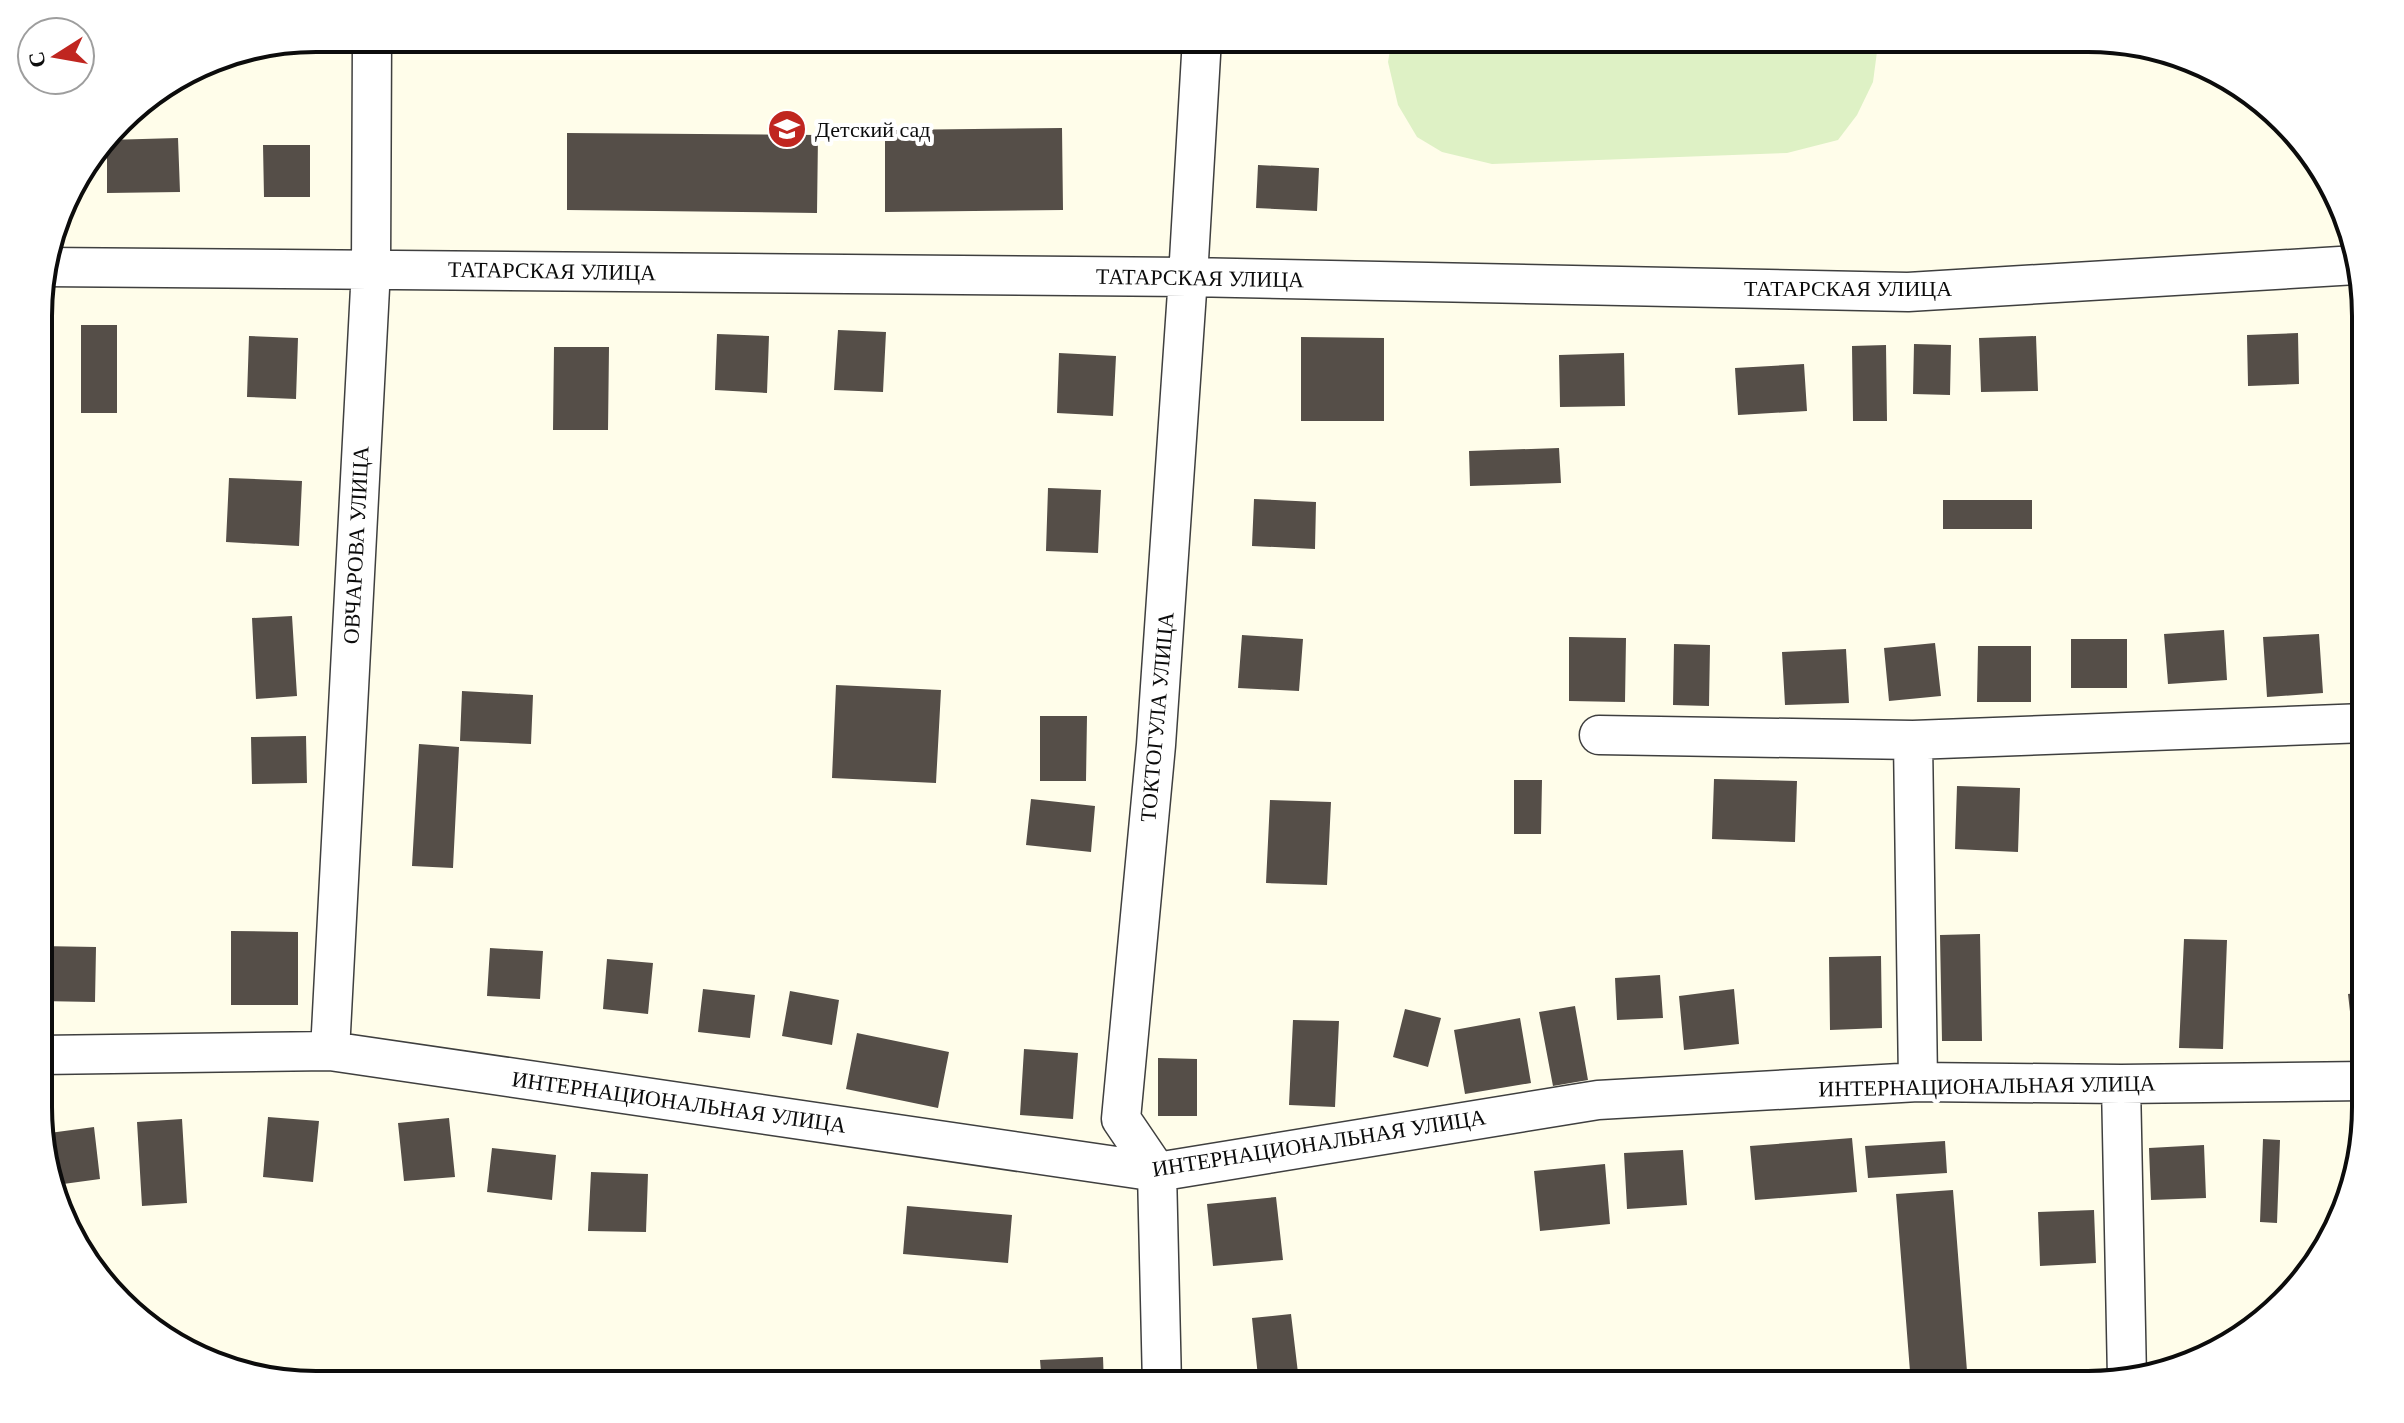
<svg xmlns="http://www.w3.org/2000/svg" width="2404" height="1423" font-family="'Times New Roman',serif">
<rect width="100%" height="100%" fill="#fffdea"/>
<path fill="#def1c5" d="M1392,38h484l2,6 -5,38 -16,33 -19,25 -51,13 -295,11 -50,-12 -25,-15 -19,-32 -10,-43z"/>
<path fill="#554e48" d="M563,38h215v6l-214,6z
M306,40v10h-42l-1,-2z
M1062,128l1,82 -178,2v-82z
M567,133l251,2 -1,78 -250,-3z
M178,138l2,54 -73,1v-53z
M263,145h47v52h-46z
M1258,165l61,3 -2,43 -61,-3z
M81,325h36v88h-36z
M838,330l48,2 -3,60 -49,-2z
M2298,333l1,51 -51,2 -1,-51z
M717,334l52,2 -2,57 -52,-3z
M249,336l49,2 -2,61 -49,-2z
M2036,336l2,55 -57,1 -2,-54z
M1301,337l83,1v83h-83z
M2356,342h9v54l-8,1z
M1914,344l37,1 -1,50 -37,-1z
M1886,345l1,76h-34l-1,-75z
M554,347h55l-1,83h-55z
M1059,353l57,3 -3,60 -56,-3z
M1624,353l1,53 -65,1 -1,-52z
M1804,364l3,47 -69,4 -3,-47z
M1559,448l2,35 -91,3 -1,-35z
M229,478l73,3 -3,65 -73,-4z
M1048,488l53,2 -3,63 -52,-2z
M1254,499l62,3 -1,47 -63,-3z
M1943,500h89v29h-89z
M292,616l5,80 -41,3 -4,-81z
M2224,630l3,50 -59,4 -4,-50z
M2319,634l4,59 -56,4 -4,-60z
M1242,635l61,4 -4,52 -61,-3z
M1569,637l57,1 -1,64 -56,-1z
M2071,639h56v49h-56z
M1935,643l6,53 -52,5 -5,-53z
M1674,644l36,1 -1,61 -36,-1z
M1978,646h53v56h-54z
M1846,649l3,54 -64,2 -3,-53z
M836,685l105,5 -5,93 -104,-5z
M462,691l71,4 -2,49 -71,-3z
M1040,716h47l-1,65h-46z
M306,736l1,47 -55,1 -1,-47z
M419,744l40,3 -6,121 -41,-2z
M1714,779l83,2 -2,61 -83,-3z
M1514,780h28l-1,54h-27z
M1957,786l63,2 -2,64 -63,-3z
M1031,799l64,7 -4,46 -65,-7z
M1270,800l61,2 -4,83 -61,-2z
M231,931l67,1v73h-67z
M1980,934l2,107h-40l-2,-106z
M2184,939l43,1 -4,109 -44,-1z
M40,946l56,1 -1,55 -55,-1z
M490,948l53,3 -3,48 -53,-3z
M1881,956l1,72 -52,2 -1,-73z
M607,959l46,4 -5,51 -45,-5z
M1660,975l3,43 -46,2 -2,-42z
M703,989l52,6 -5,43 -52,-6z
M1734,989l5,55 -55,6 -5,-54z
M790,991l49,9 -7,45 -50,-9z
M2365,992v54l-11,1 -6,-53z
M1575,1006l13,74 -35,6 -14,-74z
M1405,1009l36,9 -13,49 -35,-10z
M1520,1018l11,65 -66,11 -11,-64z
M1293,1020l46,1 -4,86 -46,-2z
M857,1033l92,19 -11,56 -92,-19z
M1024,1049l54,4 -5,66 -53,-4z
M1158,1058l39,1v57h-39z
M268,1117l51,4 -6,61 -50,-5z
M449,1118l6,59 -51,4 -6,-58z
M182,1119l5,84 -45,3 -5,-84z
M94,1127l6,52 -44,6 -12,-32 -2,-19z
M1852,1138l5,54 -102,8 -5,-54z
M2263,1139l17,1 -3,83 -17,-1z
M1945,1141l2,32 -79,5 -3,-32z
M2204,1145l2,53 -55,2 -2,-52z
M492,1148l64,7 -4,45 -65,-8z
M1683,1150l4,55 -60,4 -3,-56z
M1605,1164l5,60 -70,7 -6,-60z
M591,1172l57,2 -2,58 -58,-1z
M1953,1190l15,194h-57l-15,-190z
M1276,1197l7,63 -70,6 -6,-62z
M907,1206l105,9 -4,48 -105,-9z
M2094,1210l2,53 -56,3 -2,-54z
M1291,1314l7,59 -40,4 -6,-59z
M1103,1357l1,28h-62l-2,-25z"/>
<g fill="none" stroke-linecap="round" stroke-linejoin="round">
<g stroke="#3f3f3f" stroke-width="41">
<path id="street" d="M44,267l1144,10 720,15 448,-27
M1599,735l314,5 452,-17
M1913,740l5,342
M330,1051l41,-782 1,-231
M40,1055l290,-4 827,121 441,-72 320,-18 203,2 244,-3
M2121,1084l6,294
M1162,1385l-5,-213 -36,-53 35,-374 32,-468 14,-239"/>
</g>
<use href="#street" stroke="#fff" stroke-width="38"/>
</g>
<defs>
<g id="school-disc" transform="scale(2)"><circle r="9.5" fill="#c02620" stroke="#fff"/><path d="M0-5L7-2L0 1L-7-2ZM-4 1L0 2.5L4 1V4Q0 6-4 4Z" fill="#fff"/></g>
</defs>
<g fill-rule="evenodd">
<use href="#school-disc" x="787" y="129"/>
</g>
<g text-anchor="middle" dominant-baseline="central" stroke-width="8" stroke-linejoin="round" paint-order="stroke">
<g font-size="22" fill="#0c0c0c" stroke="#fff" text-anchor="start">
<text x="815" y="129">Детский сад</text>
</g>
<g font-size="22" fill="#0c0c0c" stroke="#fff">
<text transform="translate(552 271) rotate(1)">ТАТАРСКАЯ УЛИЦА</text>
<text transform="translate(1200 278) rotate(1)">ТАТАРСКАЯ УЛИЦА</text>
<text x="1848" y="288">ТАТАРСКАЯ УЛИЦА</text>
<text transform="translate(356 545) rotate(-87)">ОВЧАРОВА УЛИЦА</text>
<text transform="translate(1157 717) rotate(-85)">ТОКТОГУЛА УЛИЦА</text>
<text transform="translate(1987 1086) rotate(-1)">ИНТЕРНАЦИОНАЛЬНАЯ УЛИЦА</text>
<text transform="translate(679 1102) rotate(8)">ИНТЕРНАЦИОНАЛЬНАЯ УЛИЦА</text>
<text transform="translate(1319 1143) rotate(-9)">ИНТЕРНАЦИОНАЛЬНАЯ УЛИЦА</text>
</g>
</g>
<path d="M0 0H2404V1423H0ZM316 52H2088A264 264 0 0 1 2352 316V1107A264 264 0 0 1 2088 1371H316A264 264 0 0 1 52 1107V316A264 264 0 0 1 316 52Z" fill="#fff" fill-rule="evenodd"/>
<path fill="none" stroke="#0c0c0c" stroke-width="4" d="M316 52H2088A264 264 0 0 1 2352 316V1107A264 264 0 0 1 2088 1371H316A264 264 0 0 1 52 1107V316A264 264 0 0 1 316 52Z"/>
<g transform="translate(56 56) rotate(259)"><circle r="38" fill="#ffffff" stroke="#9e9e9e" stroke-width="2"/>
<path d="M0-6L14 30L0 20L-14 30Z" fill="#c02620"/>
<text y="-12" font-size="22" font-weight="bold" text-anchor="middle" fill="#0c0c0c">С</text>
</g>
</svg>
